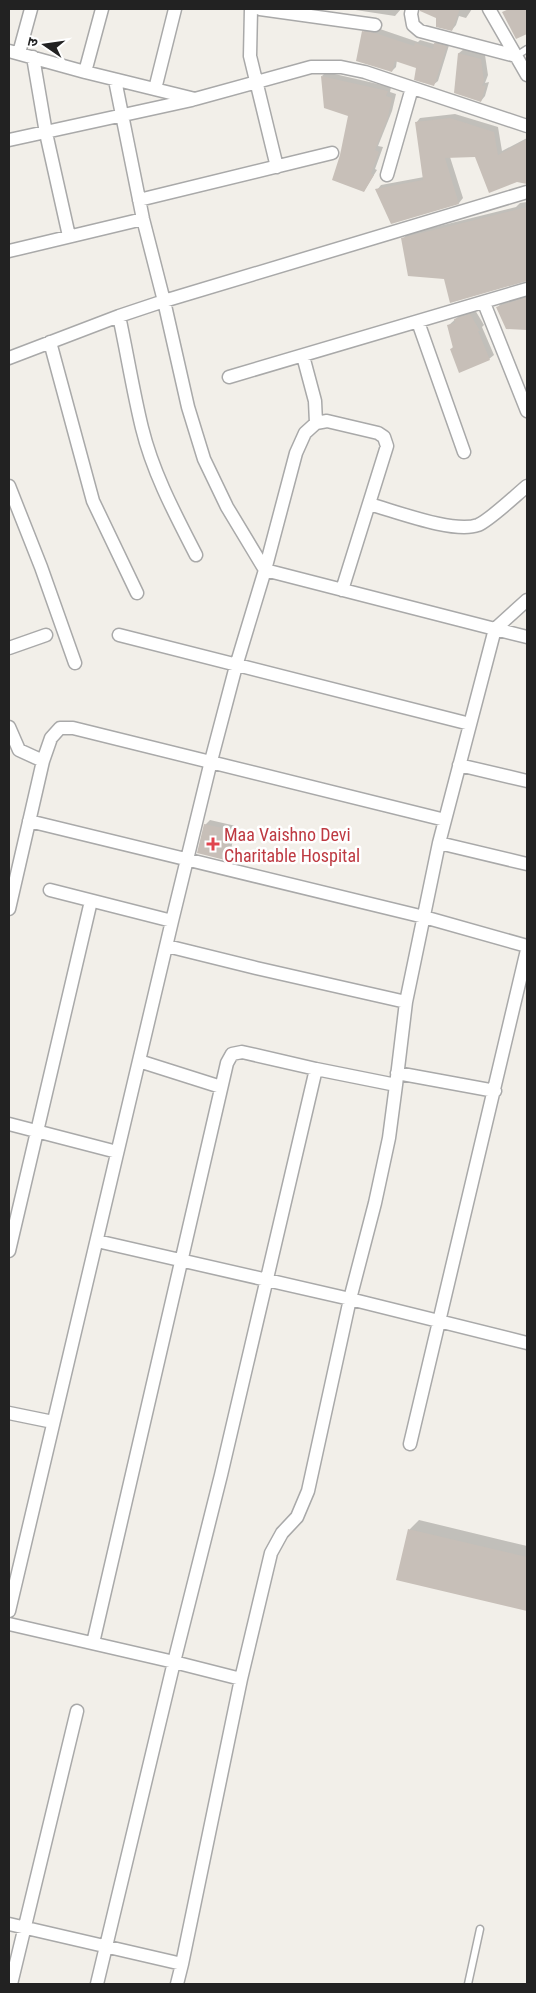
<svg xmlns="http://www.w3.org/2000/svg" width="536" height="1993" font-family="'Roboto Condensed','Noto Sans Devanagari',sans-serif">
<rect width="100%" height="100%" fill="#f2efe9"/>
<path fill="#0003" d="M349,9h52l-6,7z
M423,9h49l-6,9 -7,-2 -3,9 -4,5 -14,-12 -15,-7z
M368,28l12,1 38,13 2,-2 14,4 5,-5 11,3 -12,39 -5,4 -16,-18 -20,-7 -1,7 -4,4 -29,-39z
M464,49l21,6 3,20 -3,8 4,-1 -4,14 -4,5 -25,-9 3,-39z
M326,72l65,15 -1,5 6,2 -4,17 -14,35 5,1 -8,22 2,1 -13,21 -23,-36 9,-39 -28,-40z
M455,114l43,13 4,24 25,-13v45l-10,-2 -41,-25 -26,1 13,41 -4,5 -82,-13 4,-5 43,-8 -8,-54 4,-5z
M527,202v73l-30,11 -52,-9 -42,-38 4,-5 109,-27 4,-4z
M527,293v36l-20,-1 -9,-21 6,-7z
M475,310l9,15 -2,2 12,28 -5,4 -38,-10 3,-3 -5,-21 11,-10z
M210,820l26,6 -6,28 -5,5 -20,-34z
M419,1520l108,26v63l-129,-30 12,-50z"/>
<path fill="#c7bfb8" d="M420,9h40l-8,22 -16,-4v-9l-16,-7z
M509,9h18v25l-11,5 -14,-27z
M362,31l13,2 39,13 1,-3 18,6 1,-6 13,3 -13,40 -20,-6 2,-12 -21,-7 -3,11 -36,-11z
M458,53l23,6 3,22 -2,5 4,-1 -5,17 -27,-9z
M321,76l67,15 -2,5 6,2 -4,19 -13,33 4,2 -8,22 3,1 -10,17 -32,-12 8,-25 8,-39 -24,-8z
M450,118l44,14 4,23 29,-16v45l-10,-2 -28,11 -14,-36 -30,1 14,46 -68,20 -16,-35 48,-9 -8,-58z
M527,207v74l-77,22 -6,-24 -36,-3 -7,-38z
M527,297v33l-21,-1 -10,-22z
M470,314l10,17h-2l12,29 -31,13 -9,-24 3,-1 -6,-23 8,-2 -1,-4z
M204,824l28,6 -7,30 -28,-7z
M408,1529l119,28v54l-131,-31z"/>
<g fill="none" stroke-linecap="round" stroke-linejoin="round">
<g stroke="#a9a9a9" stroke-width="9">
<path id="service" d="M516,56l11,-7
M468,1984l12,-55"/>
</g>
<g stroke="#a9a9a9" stroke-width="15">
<path id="minor" d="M251,9l-1,47 27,111
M260,9l115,16
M412,9l-1,5 2,11 7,6 96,25
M489,9l38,66
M9,51l76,21 110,27 116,-32h30l24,5 162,54
M19,53l12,-44
M33,57l13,76 23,103
M85,72l17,-63
M115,80l28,139 21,82 363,-109
M155,89l20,-80
M9,140l183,-40
M387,175l25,-87
M139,200l193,-47
M9,251l134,-32
M484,303l43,108
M119,316c8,37 14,75 23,112 11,45 33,86 54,127
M418,322l46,130
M50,342l43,159 44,92
M9,358l110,-42 45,-15 24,106 16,52 23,48 38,63 230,59 32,-29
M229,377l298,-88
M316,423l11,-2 51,12 6,4 3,9 -45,144
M9,486l32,81 34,96
M369,504c26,7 85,30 109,21 12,-5 38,-30 49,-39
M119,635l351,89
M9,648l37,-13
M9,727l10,23 24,11
M459,765l68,16
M29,821l395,96 103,29
M439,843l88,21
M50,890l122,31
M9,909l34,-148 8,-23 9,-10h13l372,92
M167,946l89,22 150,34
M139,1061l82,26
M397,1073l98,18
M9,1124l108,28
M97,1241l253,58 177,44
M9,1251l82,-350
M9,1413l44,9
M410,1444l117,-494
M9,1611l163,-690 39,-160 25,-95 29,-96 31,-117 9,-20 11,-10 -1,-22 -12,-45
M9,1624l165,38 47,-187 95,-406 80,16 10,-83 33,-159 56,-214 32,8
M93,1643l134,-580 5,-9 10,-2 74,17
M9,1924l173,40 -5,20
M182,1964l59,-285 30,-126 11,-20 15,-16 11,-26 42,-192 25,-96 14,-65 7,-53
M11,1984l66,-273
M97,1984l77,-322 67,17"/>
</g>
<use href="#service" stroke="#fff" stroke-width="6"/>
<use href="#minor" stroke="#fff" stroke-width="12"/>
</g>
<path fill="#e0444e" stroke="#fff" stroke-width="2" d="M210.5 836.5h5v5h5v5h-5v5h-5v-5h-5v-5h5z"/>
<g text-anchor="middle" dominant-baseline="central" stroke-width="5" stroke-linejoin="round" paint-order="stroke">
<g font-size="18" fill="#be3a42" stroke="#fff" text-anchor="start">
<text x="224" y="834">Maa Vaishno Devi<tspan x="224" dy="21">Charitable Hospital</tspan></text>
</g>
</g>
<rect width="536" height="1993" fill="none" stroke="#222222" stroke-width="20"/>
<g transform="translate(45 45) rotate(283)" stroke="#ffffff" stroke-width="4" paint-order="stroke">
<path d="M0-4L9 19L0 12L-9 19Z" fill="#222222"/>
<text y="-8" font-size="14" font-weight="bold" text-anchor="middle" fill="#222222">उ</text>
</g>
</svg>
